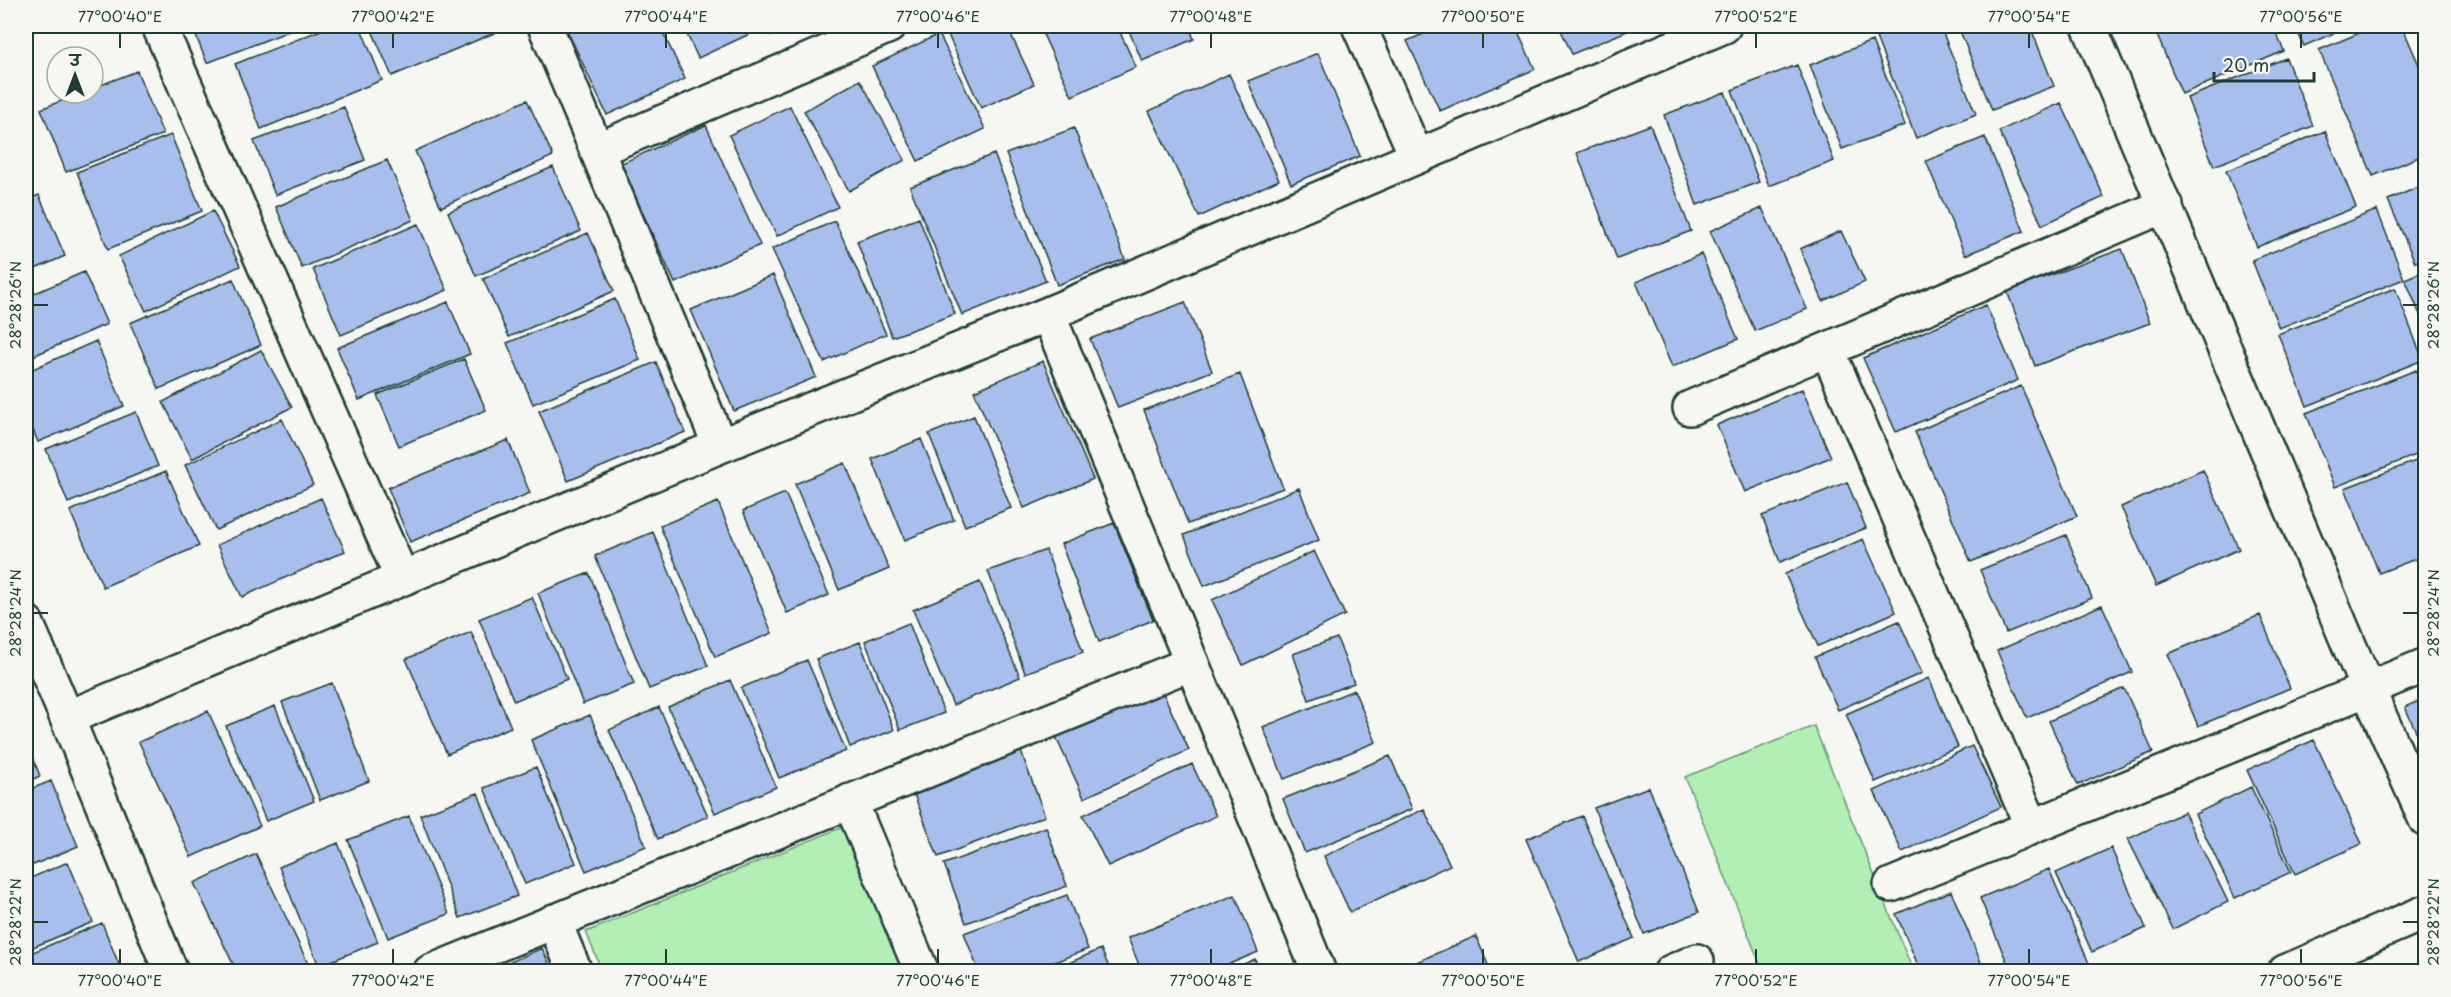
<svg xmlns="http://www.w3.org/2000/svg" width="2451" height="997" font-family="'Playpen Sans','Playpen Sans Deva',sans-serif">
<rect width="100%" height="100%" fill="#f6f6f2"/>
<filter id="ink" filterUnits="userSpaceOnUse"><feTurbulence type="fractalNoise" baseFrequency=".0167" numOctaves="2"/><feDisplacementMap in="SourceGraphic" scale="12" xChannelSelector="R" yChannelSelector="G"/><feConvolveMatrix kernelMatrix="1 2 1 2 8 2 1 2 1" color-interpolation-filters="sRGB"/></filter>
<g filter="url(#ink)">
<path fill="#b1efb5" stroke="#689674" stroke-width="1.5" d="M1814,726l99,245h-150l-78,-194z
M843,827l59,144h-300l-16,-39z"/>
<path fill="#a8beec" stroke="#1f3d34" stroke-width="1.5" d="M192,26h110l-95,37z
M331,26h29l22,54 -121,49 -26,-65z
M370,26h135l1,2 -114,48z
M565,26h95l25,53 -78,36z
M683,26h71l2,5 -58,27z
M766,26h25l-21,9z
M951,26h56l27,58 -53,24 -36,-80z
M1039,26h78l19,41 -64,29z
M1127,26h62l5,13 -52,22z
M1442,26h73l20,43 -95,42 -33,-70z
M1559,26h80l-67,28z
M1899,26h41l36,88 -60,24 -41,-103z
M1958,26h72l24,60 -62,24z
M2153,26h120l11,25 -102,43z
M2295,26h55l-46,20z
M2376,26h26l24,55v73l-53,22 -54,-126z
M939,34l46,95 -67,32 -46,-95z
M1872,41l33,84 -63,24 -32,-84z
M1318,53l42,103 -69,28 -43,-103z
M2286,58l27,68 -99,40 -27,-68z
M1797,65l37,96 -65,25 -37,-96z
M137,71l26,63 -97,38 -25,-63 40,-16h12v-5z
M1229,74l50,106 -80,37 -50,-106z
M860,80l45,80 -56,31 -45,-80z
M1725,92l34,90 -62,23 -33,-90z
M527,100l26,56 -112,51 -26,-56z
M2061,103l43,94 -62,28 -43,-94z
M790,106l48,101 -61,29 -48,-101z
M344,107l21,53 -90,35 -21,-54z
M706,125l54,120 -85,38 -55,-119z
M1650,125l41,106 -74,28 -40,-106z
M1074,128l51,131 -68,26 -51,-131z
M2325,131l31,76 -99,40 -31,-76z
M171,135l31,76 -94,38 -31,-77z
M1985,137l39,94 -59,24 -39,-94z
M994,154l52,127 -84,34 -52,-128z
M387,160l26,60 -111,48 -26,-61z
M553,167l28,64 -105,45 -28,-64z
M2426,184v74l-11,4 -27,-62z
M39,195l26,61 -39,17v-73z
M1762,208l45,101 -52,22 -45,-100z
M2377,210l27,69 -125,49 -27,-68z
M213,211l27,55 -94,45 -27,-55z
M919,218l36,96 -63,23 -35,-96z
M835,221l51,113 -62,28 -52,-113z
M418,224l29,66 -106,45 -28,-66z
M1841,231l24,51 -42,19 -23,-52z
M588,233l26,58 -105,46 -26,-58z
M2122,249l28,74 -115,43 -28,-75z
M1701,254l37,85 -66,28 -36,-85z
M2426,270v59l-21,-50z
M84,272l23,52 -81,35v-62z
M773,275l43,102 -82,34 -43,-101z
M233,279l28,66 -102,44 -29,-66z
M2395,288l28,72 -116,46 -29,-72z
M615,299l25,61 -107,44 -26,-61z
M448,302l22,52 -111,46 -22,-52z
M1185,302l27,69 -94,37 -28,-69z
M1986,305l32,75 -122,52 -33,-74z
M96,341l28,65 -86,36 -12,-29v-41z
M261,350l31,57 -100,52 -29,-57z
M464,359l22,51 -87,36 -22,-51z
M1043,361l50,118 -69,29 -50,-117z
M656,362l29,70 -117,49 -29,-70z
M2416,370l10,25v56l-91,36 -29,-74z
M1240,374l43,114 -95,36 -44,-114z
M2021,386l56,130 -106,46 -56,-130z
M1802,389l29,68 -86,35 -28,-67z
M136,412l22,54 -90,37 -22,-54z
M974,416l37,92 -46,18 -36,-92z
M282,419l31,66 -97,45 -31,-65z
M921,439l33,81 -49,20 -33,-81z
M508,440l22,53 -120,49 -22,-54z
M2426,457v98l-47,18 -34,-85z
M845,463l44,106 -50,21 -44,-106z
M2203,470l36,79 -83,37 -35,-79z
M166,471l33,75 -96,41 -33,-76z
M1847,482l19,46 -86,34 -18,-46z
M1299,488l20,52 -115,46 -20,-51z
M785,493l44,102 -42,18 -44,-102z
M321,498l24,53 -103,46 -25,-52z
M718,502l54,131 -57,24 -55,-131z
M1114,523l39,97 -54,22 -38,-98z
M653,532l55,134 -59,23 -54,-133z
M2066,535l26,63 -86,35 -26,-63z
M1863,539l33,73 -78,34 -33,-72z
M1046,550l37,102 -58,21 -37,-102z
M1314,551l31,64 -102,50 -31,-65z
M589,573l45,111 -51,20 -45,-111z
M980,582l40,95 -67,28 -40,-95z
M532,597l35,82 -53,22 -35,-82z
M2102,605l30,67 -105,46 -30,-67z
M2260,615l30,73 -92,38 -30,-72z
M1899,621l23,52 -84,37 -23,-53z
M909,623l35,90 -44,17 -35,-89z
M471,632l40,95 -64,27 -41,-95z
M1337,638l17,45 -45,17 -16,-46z
M860,642l34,88 -44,17 -34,-88z
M807,660l39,91 -67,27 -38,-90z
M1929,678l29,69 -83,35 -29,-68z
M730,680l46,107 -61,26 -47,-106z
M332,683l37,98 -49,19 -38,-98z
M1159,684l30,66 -105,48 -30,-65z
M2124,688l29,64 -75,33 -29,-64z
M1354,690l22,52 -92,37 -21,-52z
M2426,698v56l-21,-47z
M275,706l39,95 -48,20 -40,-95z
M659,707l49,109 -50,23 -49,-109z
M208,711l52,115 -69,31 -52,-115z
M590,715l56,131 -60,25 -55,-131z
M26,740l14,36 -14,6z
M2314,740l48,104 -67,30 -48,-104z
M1972,746l29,61 -99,45 -28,-61z
M1020,749l25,67 -107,41 -26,-68z
M1390,756l22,53 -107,44 -22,-54z
M1192,764l24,52 -108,50 -25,-51z
M536,767l40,96 -51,21 -41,-96z
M51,781l27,65 -52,22v-77z
M1649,787l50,125 -55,22 -50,-126z
M2251,787l40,85 -56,26 -40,-84z
M478,793l39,103 -57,22 -40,-103z
M1424,809l26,56 -100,47 -26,-56z
M2184,812l44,90 -55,27 -45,-90z
M409,816l40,98 -61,24 -40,-98z
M1582,816l52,122 -55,24 -53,-123z
M1046,827l21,59 -101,37 -22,-59z
M338,843l40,99 -59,24 -40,-99z
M2111,848l35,80 -54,24 -36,-79z
M256,854l56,118h-75l-43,-89z
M68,862l25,60 -67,28v-70z
M2049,869l42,99 -9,4h-71l-31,-74z
M1951,891l34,81h-64l-25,-58z
M1067,895l21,54 -59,23h-50l-15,-39z
M1235,895l23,57 -48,20h-68l-14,-34z
M102,923l20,49h-93l-3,-17z
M1476,936l15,36h-97z
M542,948l11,24h-65z
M1101,949l10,23h-63z
M1255,959l5,13h-34z"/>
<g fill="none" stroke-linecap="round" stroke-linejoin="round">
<g stroke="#1f3d34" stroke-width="38">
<path id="street" d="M159,26l243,552
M545,26l175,420
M1359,26l57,129
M2089,26l279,664 58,130
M597,150l292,-124
M1048,314l271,658
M1828,351l204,476
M1690,408l476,-203
M67,718l653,-272 328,-132 676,-288
M850,801l72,171
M1891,885l535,-220
M554,921l21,51
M430,972l762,-309
M1671,972l26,-11"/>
</g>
<g stroke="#1f3d34" stroke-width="38">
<path id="secondary" d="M26,622l41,96 104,254
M2285,972l141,-60"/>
</g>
<use href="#street" stroke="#f6f6f2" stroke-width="33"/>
<use href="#secondary" stroke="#f6f6f2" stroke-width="33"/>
</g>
</g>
<path fill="none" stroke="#1f3d34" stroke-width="2" d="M120,33v15M393,33v15M666,33v15M938,33v15M1211,33v15M1483,33v15M1756,33v15M2029,33v15M2301,33v15M33,305h15M2403,305h15M33,613h15M2403,613h15M33,922h15M2403,922h15M120,949v15M393,949v15M666,949v15M938,949v15M1211,949v15M1483,949v15M1756,949v15M2029,949v15M2301,949v15"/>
<rect width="2451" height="997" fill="none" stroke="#f6f6f2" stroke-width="66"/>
<g transform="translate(75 75)"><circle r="28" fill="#f6f6f2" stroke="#a0aca6" stroke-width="1.5"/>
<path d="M0-4.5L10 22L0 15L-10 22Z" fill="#1f3d34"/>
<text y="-9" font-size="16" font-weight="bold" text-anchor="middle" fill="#1f3d34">उ</text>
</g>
<path d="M2214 72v9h100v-9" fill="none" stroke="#1f3d34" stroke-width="3"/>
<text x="2223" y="72" font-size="18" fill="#1f3d34" stroke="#f6f6f2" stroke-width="4.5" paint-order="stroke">20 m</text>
<rect x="33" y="33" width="2385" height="931" fill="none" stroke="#1f3d34" stroke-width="2"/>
<g font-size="15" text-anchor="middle" fill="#1f3d34">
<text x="120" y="22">77°00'40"E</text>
<text x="393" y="22">77°00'42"E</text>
<text x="666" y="22">77°00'44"E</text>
<text x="938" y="22">77°00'46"E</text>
<text x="1211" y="22">77°00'48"E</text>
<text x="1483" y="22">77°00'50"E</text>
<text x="1756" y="22">77°00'52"E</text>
<text x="2029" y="22">77°00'54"E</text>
<text x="2301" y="22">77°00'56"E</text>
<text transform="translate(16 305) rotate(-90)" y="5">28°28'26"N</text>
<text transform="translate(2434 305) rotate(-90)" y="5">28°28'26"N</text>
<text transform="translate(16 613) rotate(-90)" y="5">28°28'24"N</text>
<text transform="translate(2434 613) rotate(-90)" y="5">28°28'24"N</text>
<text transform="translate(16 922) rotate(-90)" y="5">28°28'22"N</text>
<text transform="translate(2434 922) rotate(-90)" y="5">28°28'22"N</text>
<text x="120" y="986">77°00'40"E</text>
<text x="393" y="986">77°00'42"E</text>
<text x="666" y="986">77°00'44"E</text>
<text x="938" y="986">77°00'46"E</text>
<text x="1211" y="986">77°00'48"E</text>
<text x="1483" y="986">77°00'50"E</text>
<text x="1756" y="986">77°00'52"E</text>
<text x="2029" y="986">77°00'54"E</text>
<text x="2301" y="986">77°00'56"E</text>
</g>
</svg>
